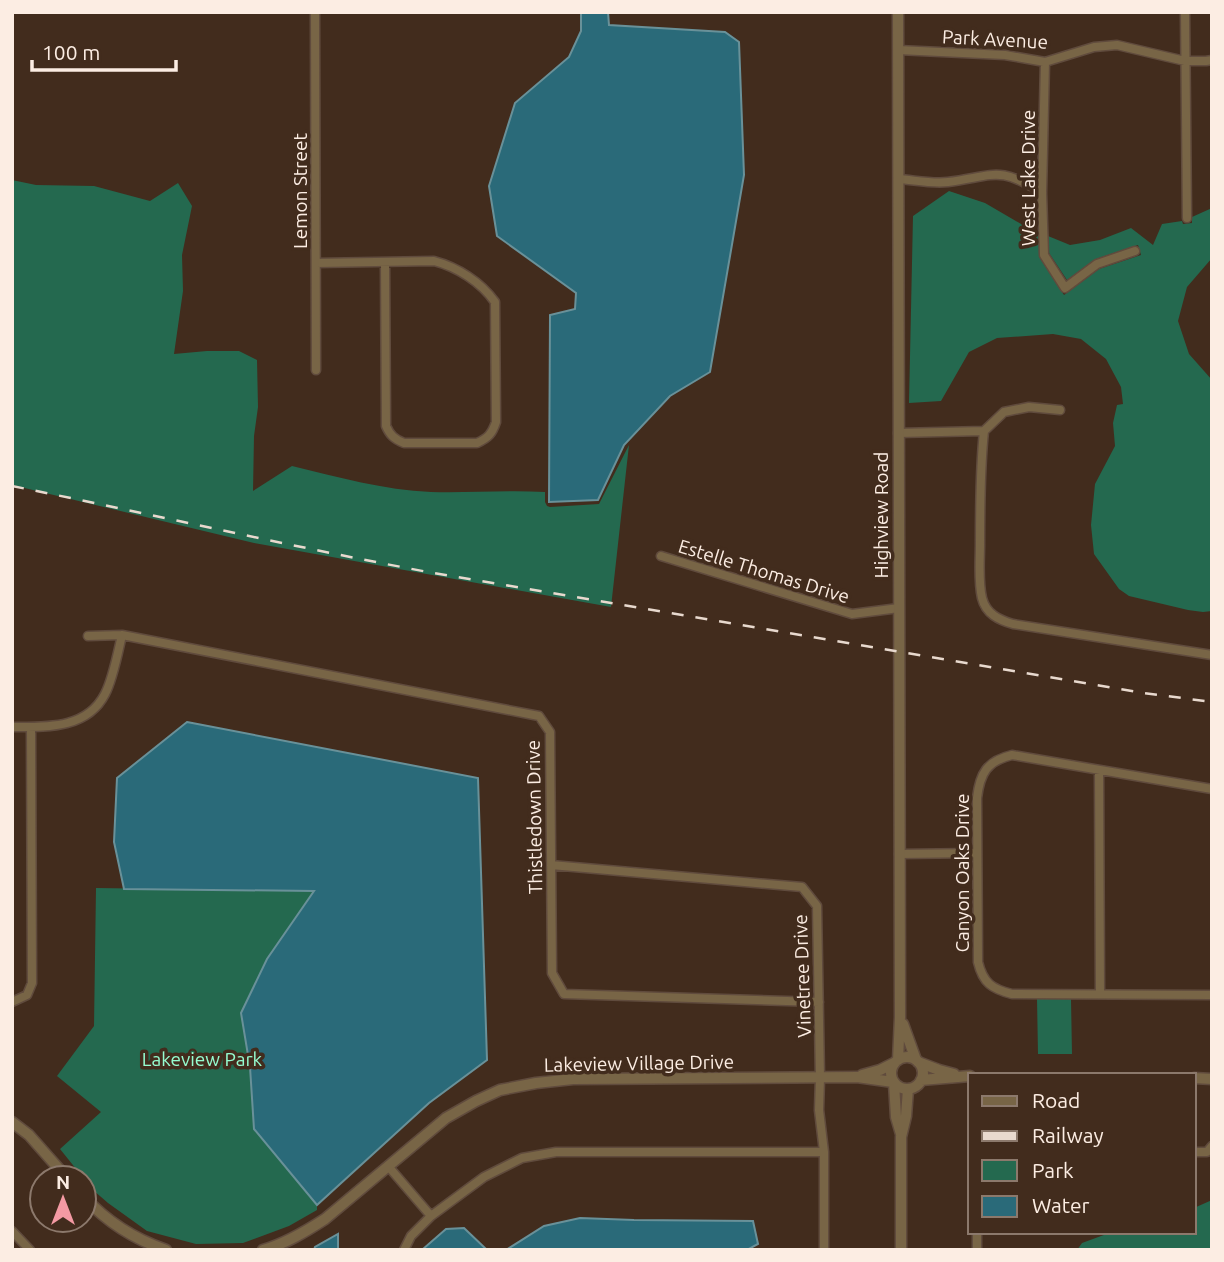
<svg xmlns="http://www.w3.org/2000/svg" width="1224" height="1262" font-family="Ubuntu,sans-serif">
<rect width="100%" height="100%" fill="#422c1d"/>
<path fill="#24694f" d="M12,180l24,5 58,1 56,15 28,-18 14,23 -10,49 1,36 -9,63 33,-3h32l18,9 1,47 -4,29 -1,55 39,-25c46,11 92,24 139,26 38,1 76,-2 114,0v10l2,4 3,1 49,-3 30,-59 -18,162 -357,-64 -242,-58z
M949,191l36,12 43,25 10,4 2,26 24,37 35,-26 42,-14 -3,-10 -42,14 -29,21 -18,-27 -1,-17 22,9 30,-5 31,-12 22,17 9,-21 20,-3 1,3 9,-1v-6l20,-9v50l-25,29 -9,34 11,33 23,26v231l-9,1 -15,-2 -59,-14 -10,-7 -25,-35 -3,-29 4,-41 20,-38 -2,-23 4,-18 6,-1 -2,-17 -15,-28 -25,-20 -28,-5 -56,4 -28,14 -28,49 -32,2 4,-187z
M96,888l218,3 3,319 -28,16 -46,17 -47,1 -49,-13 -39,-28 -15,-13 -33,-41 41,-37 -44,-36 37,-50z
M1037,999h34l1,55h-34z
M1212,1200v50h-135l5,-7 30,-11h82v-24z"/>
<path fill="#2a6a79" stroke="#699199" stroke-width="2" d="M581,12h27l1,13 116,7 14,10 5,133 -34,197 -40,24 -46,49 -26,55 -49,2 1,-187 25,-6 1,-16 -79,-57 -8,-50 26,-83 54,-46 12,-26z
M187,722l291,56 9,282 -58,43 -112,102 -63,-76 -4,-62 -9,-54 26,-54 47,-68 -190,-2 -10,-47 3,-64z
M580,1218l54,2 119,1 5,23 -11,6h-241l38,-24z
M464,1228l23,22 -64,-1 23,-20z
M338,1234v16h-24l1,-3z"/>
<g fill="none" stroke-linecap="round" stroke-linejoin="round">
<g stroke="#604b3d" stroke-width="11">
<path id="minor" d="M315,12l1,358
M1185,12l2,206
M898,50l107,5 40,7 49,-15 23,-2 68,16h21l6,-1
M1045,62l-3,131 2,62 21,33 32,-24 38,-13
M898,179c16,1 34,5 50,3 46,-6 51,-17 94,11
M316,263l118,-2c23,6 47,21 61,41l1,120c-4,12 -8,16 -19,21h-73c-10,-4 -14,-8 -18,-17l-1,-164
M984,431c-4,38 -4,75 -4,113 0,17 -2,37 2,54 4,16 17,22 31,26l199,31
M898,433l86,-2 20,-19 25,-5 31,3
M661,556l191,58 47,-6
M88,636l34,-1 417,81 11,16 2,241 12,21 255,8
M12,727c35,0 75,2 93,-33 8,-15 13,-42 17,-59
M1099,770l1,224
M1212,789l-200,-34c-25,6 -32,18 -35,43l1,164c5,21 14,27 34,32l200,1
M899,854l78,-1
M551,865l251,22 15,19 3,172 -1,32 5,42v98
M12,1002l15,-7 5,-12 -1,-256
M1194,1152h13l5,-6
M388,1166l43,50
M12,1231l18,19
M977,1232v18
M404,1250l7,-14 20,-20 53,-39 38,-19 34,-6h268"/>
</g>
<g stroke="#604b3d" stroke-width="13">
<path id="tertiary" d="M903,1024l13,36
M891 1073a16 16 0 1 1 32 0a16 16 0 1 1-32 0Z
M898,1060l2,-43 -2,-1005
M918,1062l21,8 15,4
M862,1075l18,-5 14,-7
M1194,1078l18,1
M921,1080l49,-4
M894,1083l2,34 5,17
M12,1122l17,13 38,43
M84,1197c23,25 50,42 82,53
M263,1250c22,-6 42,-18 62,-31l121,-101 30,-17 24,-11 36,-7 37,-4 284,-2 36,5
M901,1250v-113l5,-21 2,-27"/>
</g>
<use href="#minor" stroke="#786546" stroke-width="8"/>
<use href="#tertiary" stroke="#786546" stroke-width="10"/>
<path stroke="#e8d9ce" stroke-width="2.5" stroke-dasharray="12 12" stroke-linecap="butt" d="M12,486c139,28 276,60 416,86l716,121 68,9"/>
</g>
<g text-anchor="middle" dominant-baseline="central" stroke-width="7" stroke-linejoin="round" paint-order="stroke">
<g font-size="19" fill="#fcede3" stroke="#422c1d">
<text transform="translate(995 39) rotate(3)">Park Avenue</text>
<text transform="translate(1028 178) rotate(-90)">West Lake Drive</text>
<text transform="translate(300 191) rotate(-90)">Lemon Street</text>
<text transform="translate(881 515) rotate(-90)">Highview Road</text>
<text transform="translate(764 571) rotate(17)">Estelle Thomas Drive</text>
<text transform="translate(534 817) rotate(-91)">Thistledown Drive</text>
<text transform="translate(962 873) rotate(-90)">Canyon Oaks Drive</text>
<text transform="translate(802 976) rotate(-92)">Vinetree Drive</text>
<text transform="translate(639 1063) rotate(-1)">Lakeview Village Drive</text>
</g>
<g font-size="19" fill="#95fcd0" stroke="#422c1d">
<text x="202" y="1059">Lakeview Park</text>
</g>
</g>
<rect width="1224" height="1262" fill="none" stroke="#fcede3" stroke-width="28"/>
<rect x="968" y="1073" width="228" height="161" fill="#422c1d" stroke="#8c796c" stroke-width="2"/>
<rect x="982" y="1096" width="35" height="10" fill="#786546" stroke="#8c796c" stroke-width="2"/>
<text x="1032" y="1108" font-size="21" fill="#fcede3">Road</text>
<rect x="982" y="1131" width="35" height="10" fill="#e8d9ce" stroke="#8c796c" stroke-width="2"/>
<text x="1032" y="1143" font-size="21" fill="#fcede3">Railway</text>
<rect x="982" y="1160" width="35" height="21" fill="#24694f" stroke="#8c796c" stroke-width="2"/>
<text x="1032" y="1178" font-size="21" fill="#fcede3">Park</text>
<rect x="982" y="1196" width="35" height="21" fill="#2a6a79" stroke="#8c796c" stroke-width="2"/>
<text x="1032" y="1213" font-size="21" fill="#fcede3">Water</text>
<g transform="translate(63 1199)"><circle r="33" fill="#422c1d" stroke="#8c796c" stroke-width="2"/>
<path d="M0-5L12 26L0 18L-12 26Z" fill="#f49aa3"/>
<text y="-10" font-size="19" font-weight="bold" text-anchor="middle" fill="#fcede3">N</text>
</g>
<path d="M32 60v10h144v-10" fill="none" stroke="#fcede3" stroke-width="3.5"/>
<text x="42" y="60" font-size="21" fill="#fcede3" stroke="#422c1d" stroke-width="5" paint-order="stroke">100 m</text>
</svg>
